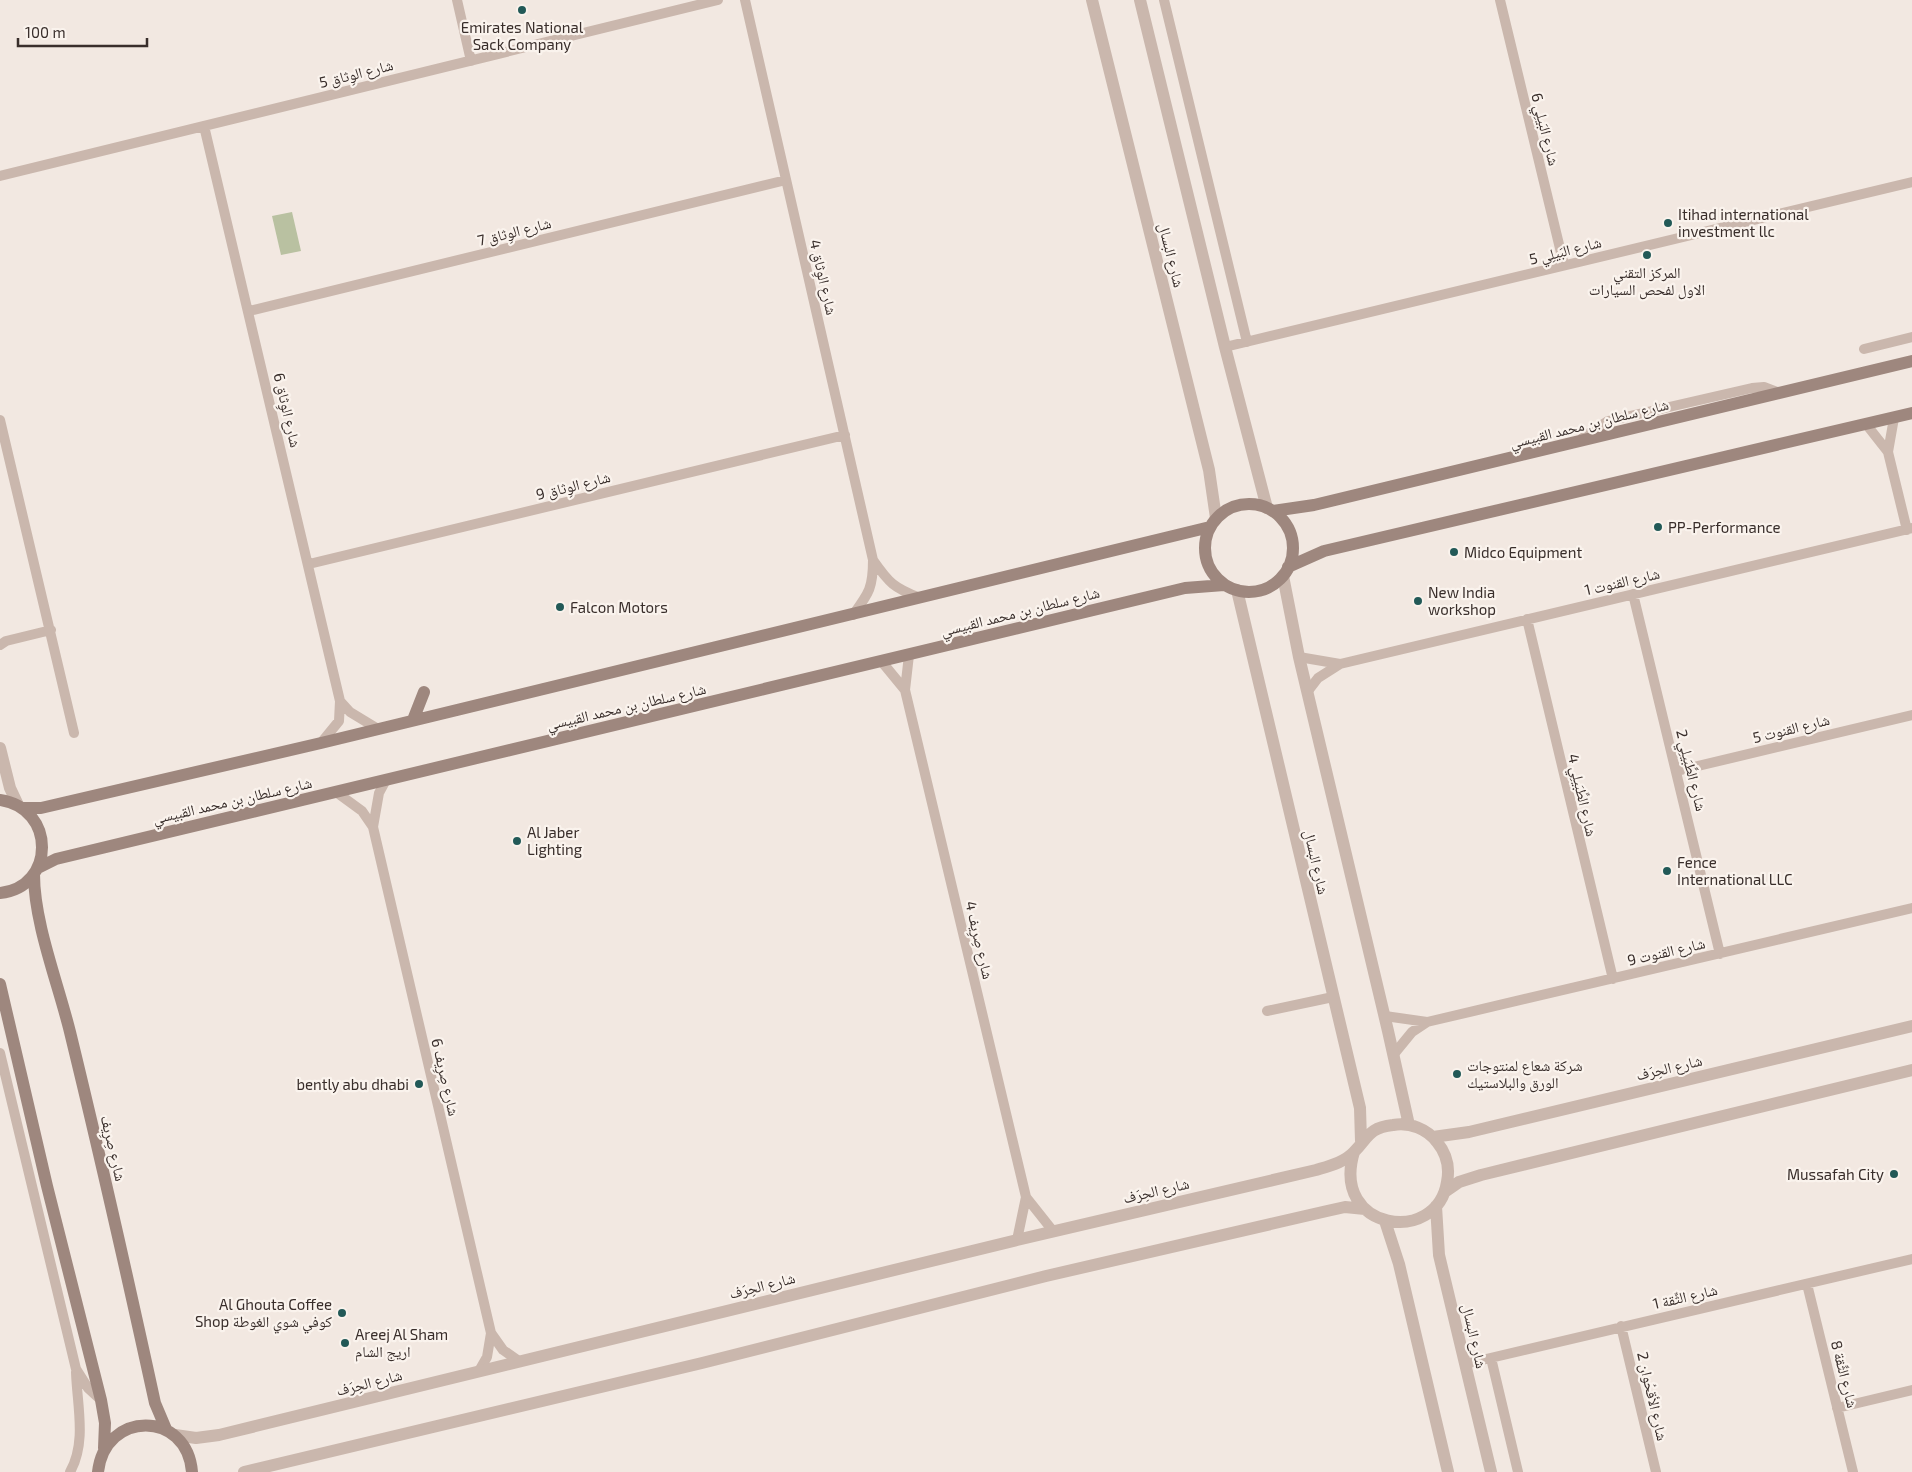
<svg xmlns="http://www.w3.org/2000/svg" width="1912" height="1472" font-family="'Exo 2','Noto Naskh Arabic',sans-serif">
<rect width="100%" height="100%" fill="#f2e8e1"/>
<path fill="#b9c1a1" d="M292,212l9,39 -20,4 -9,-39z"/>
<g fill="none" stroke-linecap="round" stroke-linejoin="round">
<path stroke="#cab7ad" stroke-width="10" d="M457,0l14,61
M745,0l128,560c0,28 -4,33 -20,55
M1164,0l83,342
M1500,0l64,265
M204,126l136,575 -1,20 -18,22
M0,176l718,-176
M249,311l537,-131
M1225,347l687,-165
M1864,349l48,-12
M1894,418l-6,34 19,78
M0,420l74,313
M1866,424l22,28
M1583,437l25,-16 144,-33 12,-1 16,6
M873,560c16,23 21,28 47,38
M309,564l536,-129
M1633,594l87,360
M1527,619l86,360
M0,645l6,-4 45,-11
M909,655l-4,35 121,507 -9,43
M1299,657l41,7
M882,662l23,28
M1308,691l10,-13 22,-14 572,-136
M340,701l10,11 28,17
M1677,771l235,-56
M386,780l-7,13 -6,34 118,506 -4,24 -8,14
M336,792l26,19 11,16
M1267,1011l66,-14
M1385,1016l42,6 485,-114
M0,1053l76,316 12,19 13,12
M1394,1054l18,-22 15,-10
M1026,1197l27,34
M1807,1284l46,188
M1621,1326l35,146
M491,1333l12,17 16,11
M1491,1358l27,114
M1465,1364l447,-105
M1837,1408l75,-18
M70,1472c17,-30 7,-67 6,-100"/>
<path stroke="#cab7ad" stroke-width="12" d="M1092,0l117,470 7,48
M1140,0l85,347 42,161
M1283,576l16,81 89,374 21,94
M1237,590l123,518 1,33
M0,748l10,40 8,17
M1433,1137l36,-5 443,-106
M1446,1191l13,-9 22,-7 431,-105
M1436,1206l3,49 52,217
M1385,1221l14,43 49,208
M175,1435l21,3 23,-3 798,-195 299,-70c13,-4 29,-8 38,-18 15,-15 14,-24 39,-27 17,-3 34,4 44,17 9,11 13,25 10,40 -10,64 -117,49 -93,-30
M244,1472l458,-109 344,-87 281,-65 18,-4 20,2"/>
<path stroke="#9e877e" stroke-width="12" d="M1205 548a44 44 0 1 1 88 0a44 44 0 1 1-88 0Z
M1273,511l41,-6 598,-144
M1288,567l36,-16 588,-138
M413,720l11,-28
M0,800c56,8 56,87 0,93
M23,808h18l280,-65 889,-216
M38,868l18,-9 1129,-271 39,-3
M34,874c0,49 24,109 36,158 30,123 58,247 85,371l11,26
M0,984l47,202 54,214 4,23 -1,25
M98,1472c7,-62 89,-62 94,0"/>
</g>
<g fill="#225957" stroke="#faf3ed" stroke-width="2">
<circle cx="522" cy="10" r="5"/>
<circle cx="1668" cy="223" r="5"/>
<circle cx="1647" cy="255" r="5"/>
<circle cx="1658" cy="527" r="5"/>
<circle cx="1454" cy="552" r="5"/>
<circle cx="1418" cy="601" r="5"/>
<circle cx="560" cy="607" r="5"/>
<circle cx="517" cy="841" r="5"/>
<circle cx="1667" cy="871" r="5"/>
<circle cx="1457" cy="1074" r="5"/>
<circle cx="419" cy="1084" r="5"/>
<circle cx="1894" cy="1174" r="5"/>
<circle cx="342" cy="1313" r="5"/>
<circle cx="345" cy="1343" r="5"/>
</g>
<g text-anchor="middle" dominant-baseline="central" stroke-width="4.5" stroke-linejoin="round" paint-order="stroke">
<g font-size="15" fill="#392e2b" stroke="#faf3ed" text-anchor="start">
<text x="522" y="27" text-anchor="middle">Emirates National<tspan x="522" dy="17">Sack Company</tspan></text>
<text x="1678" y="214">Itihad international<tspan x="1678" dy="17">investment llc</tspan></text>
<text x="1647" y="272" text-anchor="middle">المركز التقني<tspan x="1647" dy="17">الاول لفحص السيارات</tspan></text>
<text x="1668" y="527">PP-Performance</text>
<text x="1464" y="552">Midco Equipment</text>
<text x="1428" y="592">New India<tspan x="1428" dy="17">workshop</tspan></text>
<text x="570" y="607">Falcon Motors</text>
<text x="527" y="832">Al Jaber<tspan x="527" dy="17">Lighting</tspan></text>
<text x="1677" y="862">Fence<tspan x="1677" dy="17">International LLC</tspan></text>
<text x="1467" y="1065">شركة شعاع لمنتوجات<tspan x="1467" dy="17">الورق والبلاستيك</tspan></text>
<text x="409" y="1084" text-anchor="end">bently abu dhabi</text>
<text x="1884" y="1174" text-anchor="end">Mussafah City</text>
<text x="332" y="1304" text-anchor="end">Al Ghouta Coffee<tspan x="332" dy="17">Shop كوفي شوي الغوطة</tspan></text>
<text x="355" y="1334">Areej Al Sham<tspan x="355" dy="17">اريج الشام</tspan></text>
</g>
<g font-size="15" fill="#392e2b" stroke="#faf3ed">
<text transform="translate(356 73) rotate(-14)">شارع الوِثاق 5</text>
<text transform="translate(1546 129) rotate(76)">شارع البَيلِي 6</text>
<text transform="translate(514 231) rotate(-14)">شارع الوِثاق 7</text>
<text transform="translate(1565 250) rotate(-14)">شارع البَيلِي 5</text>
<text transform="translate(1172 255) rotate(76)">شارع البسال</text>
<text transform="translate(824 277) rotate(77)">شارع الوِثاق 4</text>
<text transform="translate(288 410) rotate(77)">شارع الوِثاق 6</text>
<text transform="translate(1589 423) rotate(-14)">شارع سلطان بن محمد القبيسي</text>
<text transform="translate(573 485) rotate(-14)">شارع الوِثاق 9</text>
<text transform="translate(1622 581) rotate(-13)">شارع القنوت 1</text>
<text transform="translate(1020 611) rotate(-14)">شارع سلطان بن محمد القبيسي</text>
<text transform="translate(626 706) rotate(-13)">شارع سلطان بن محمد القبيسي</text>
<text transform="translate(1791 728) rotate(-14)">شارع القنوت 5</text>
<text transform="translate(1692 770) rotate(76)">شارع الطِّبَيلِي 2</text>
<text transform="translate(1583 795) rotate(77)">شارع الطِّبَيلِي 4</text>
<text transform="translate(232 800) rotate(-13)">شارع سلطان بن محمد القبيسي</text>
<text transform="translate(1317 862) rotate(77)">شارع البسال</text>
<text transform="translate(980 940) rotate(77)">شارع صِرِيف 4</text>
<text transform="translate(1666 951) rotate(-13)">شارع القنوت 9</text>
<text transform="translate(1669 1067) rotate(-13)">شارع الحِرَف</text>
<text transform="translate(446 1077) rotate(77)">شارع صِرِيف 6</text>
<text transform="translate(114 1148) rotate(77)">شارع صِرِيف</text>
<text transform="translate(1156 1190) rotate(-13)">شارع الحِرَف</text>
<text transform="translate(762 1285) rotate(-14)">شارع الحِرَف</text>
<text transform="translate(1685 1296) rotate(-13)">شارع الثِّقة 1</text>
<text transform="translate(1475 1336) rotate(77)">شارع البسال</text>
<text transform="translate(1845 1374) rotate(76)">شارع الثِّقة 8</text>
<text transform="translate(369 1382) rotate(-14)">شارع الحِرَف</text>
<text transform="translate(1653 1396) rotate(77)">شارع الأقحُوان 2</text>
</g>
</g>
<path d="M18 38v8h129v-8" fill="none" stroke="#392e2b" stroke-width="2.5"/>
<text x="25" y="38" font-size="15" fill="#392e2b" stroke="#faf3ed" stroke-width="4" paint-order="stroke">100 m</text>
</svg>
